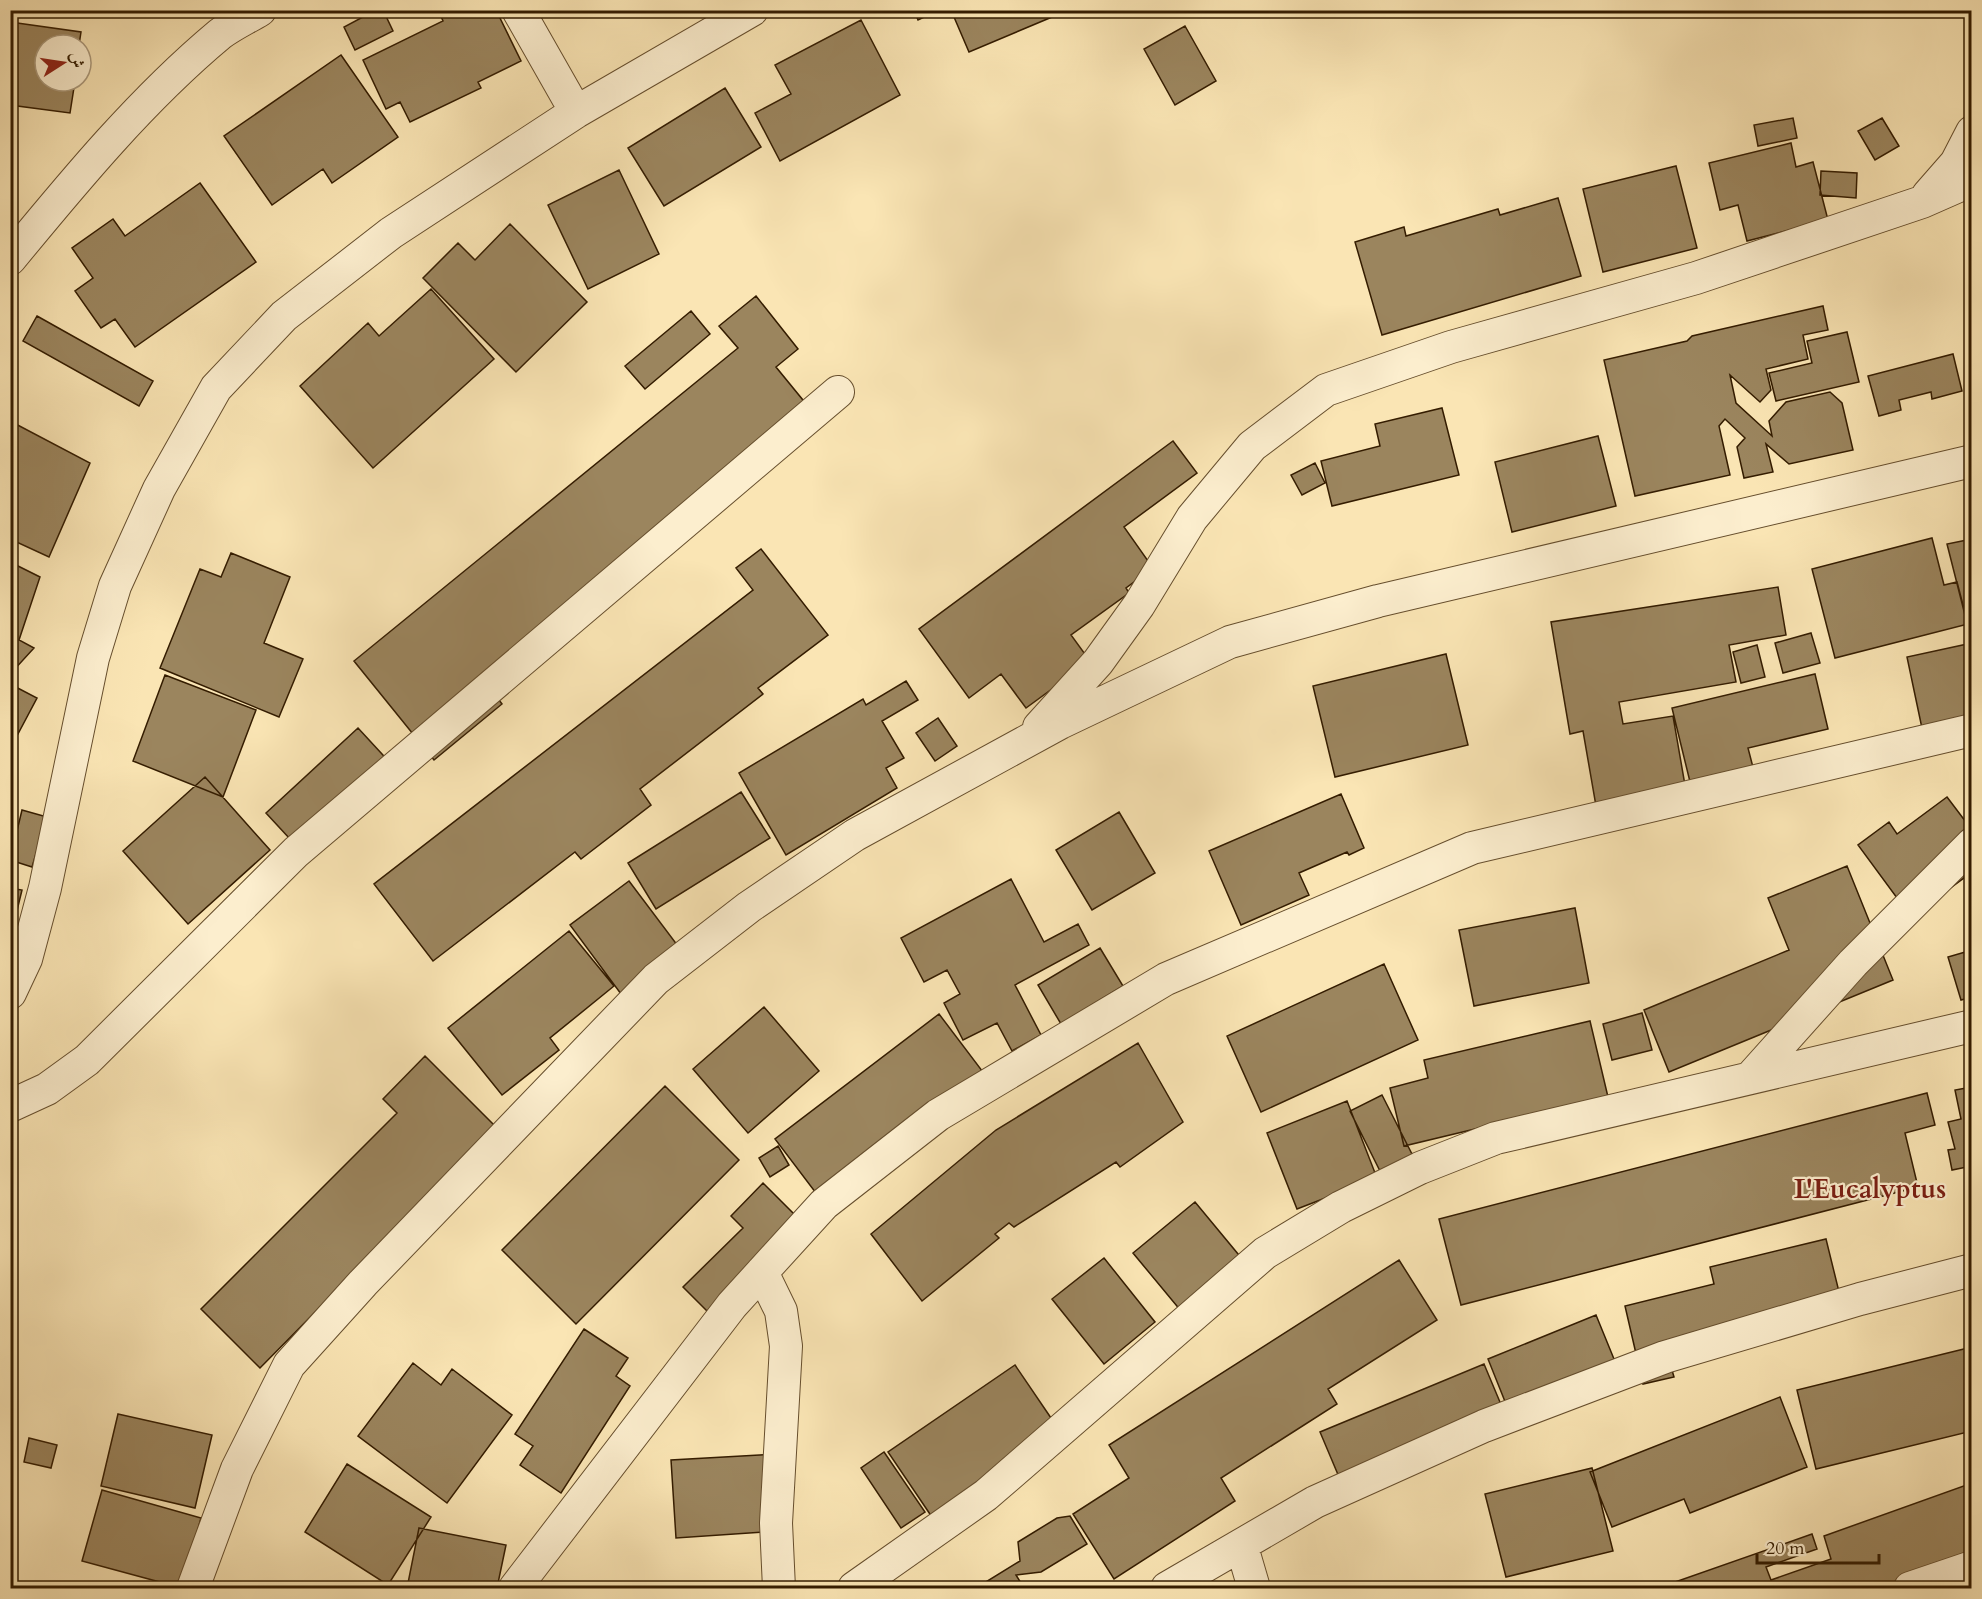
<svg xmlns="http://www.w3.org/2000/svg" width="1982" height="1599" font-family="Cardo,Amiri,serif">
<rect width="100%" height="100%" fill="#fae5b4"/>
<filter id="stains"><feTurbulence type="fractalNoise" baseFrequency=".00333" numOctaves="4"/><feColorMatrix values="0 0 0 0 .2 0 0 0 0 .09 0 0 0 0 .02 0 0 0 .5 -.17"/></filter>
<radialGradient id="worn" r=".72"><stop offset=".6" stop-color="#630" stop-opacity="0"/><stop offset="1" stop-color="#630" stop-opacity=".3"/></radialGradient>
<path fill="#9b855e" stroke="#341c00" stroke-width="1.5" d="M376,10h7l10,21 -38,19 -11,-23z
M447,10h49l25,51 -43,21 3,6 -71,34 -10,-20 -14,7 -23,-49 80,-39 -3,-7z
M914,10h25l-21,10z
M951,10h98l3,7 -83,35z
M861,20l39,75 -120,66 -25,-48 36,-19 -16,-29z
M10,22l71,10 -2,13h-34v36h30l-5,32 -60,-8z
M1185,26l31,55 -41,24 -31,-56z
M341,55l57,82 -66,46 -9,-14 -51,36 -48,-69z
M725,88l36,59 -97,59 -36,-58z
M1793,118l4,20 -39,8 -4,-21z
M1882,118l17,28 -24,14 -17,-29z
M1791,143l5,24 17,-5 15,58 -81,21 -9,-36 -18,5 -11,-47z
M1676,166l21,82 -94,24 -20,-83z
M619,170l40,84 -71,35 -40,-84z
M1821,171l36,2 -1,25 -36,-3z
M200,183l56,79 -121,85 -20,-28 -14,9 -26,-37 18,-13 -21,-30 41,-29 12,17z
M1558,198l23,78 -199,59 -27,-93 49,-15 2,9 92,-27 2,6z
M510,224l77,78 -71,70 -93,-94 35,-35 17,17z
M431,289l63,70 -121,109 -73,-82 68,-63 11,13z
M756,296l42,53 -22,18 40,49 -330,267 16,21 -68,56 -80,-99 384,-313 -19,-22z
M1823,306l5,24 -25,5 5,24 -42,10 5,21 -11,12 -30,-27 6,28 36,33 -3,-15 17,-19 44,-10 12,11 11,47 -64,14 -23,-20 7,28 -29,6 -7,-31 8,-9 -20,-19 -6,7 11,49 -95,21 -31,-136 83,-19 5,-5z
M691,311l19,23 -65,55 -20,-23z
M37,316l116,65 -14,25 -116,-65z
M1847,332l12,50 -83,19 -7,-28 43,-10 -5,-22z
M1953,354l9,37 -30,8 -1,-7 -32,8 2,10 -22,6 -11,-40z
M1442,408l17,67 -127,31 -11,-45 59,-15 -5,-22z
M10,421l80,42 -41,94 -39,-18z
M1598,436l18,70 -104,26 -17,-70z
M1173,441l24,32 -73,54 29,41 -27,20 3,5 -58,42 19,26 -64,47 -25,-34 -32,24 -50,-69z
M1315,463l10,20 -23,12 -11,-20z
M1932,538l12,47 13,-3 11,42 -133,34 -23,-89z
M1972,539v83l-5,1 -20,-79z
M761,549l67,86 -70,53 5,6 -123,95 11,16 -70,54 -6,-7 -142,109 -59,-77 379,-294 -17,-22z
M231,553l59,24 -26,66 39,16 -24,58 -119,-49 40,-99 21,8z
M10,562l30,15 -21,63 15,8 -21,23 -3,-1z
M1778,587l8,48 -57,10 7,37 -117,20 4,22 50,-8 13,75 -90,15 -13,-75 -13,3 -19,-112z
M1811,633l9,30 -37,10 -8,-30z
M1972,643v79l-49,11 -16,-76z
M1757,645l8,32 -24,6 -8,-31z
M1446,654l22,91 -133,32 -22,-91z
M1815,674l13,55 -80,19 7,27 -63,15 -20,-82z
M165,675l91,35 -33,87 -90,-36z
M906,681l12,19 -36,21 22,37 -18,10 11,20 -111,67 -47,-82 124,-74 3,6z
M10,684l27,14 -27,51z
M938,718l19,28 -22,15 -19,-28z
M358,728l36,39 -92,85 -36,-39z
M205,777l65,73 -82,74 -65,-73z
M741,792l29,46 -114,71 -28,-46z
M1341,794l23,54 -15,7 -2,-3 -48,21 10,22 -68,30 -32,-74z
M1947,797l25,33v42l-61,45 -53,-72 31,-23 8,12z
M22,810l25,7 -15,50 -22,-7z
M1119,812l36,61 -63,37 -36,-60z
M1847,866l46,114 -224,92 -25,-62 145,-60 -21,-52z
M1011,879l33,63 34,-18 11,21 -74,40 26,50 -29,16 -15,-28 -34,17 -19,-37 16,-9 -13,-24 -23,12 -23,-44z
M629,881l52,69 -60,44 -51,-69z
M10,888l12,2 -12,49z
M1575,908l14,75 -115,23 -15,-76z
M569,931l45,55 -64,52 9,12 -57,45 -54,-67z
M1100,948l23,38 -62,38 -23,-39z
M1972,950v47l-11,3 -13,-43z
M1384,964l34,76 -157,72 -34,-76z
M764,1007l55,64 -71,62 -55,-64z
M1642,1013l10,37 -40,10 -9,-36z
M939,1014l47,62 -164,125 -47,-62z
M1590,1021l18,76 -204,49 -14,-58 38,-10 -4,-18z
M1138,1043l45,79 -63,45 -4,-5 -102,65 -5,-4 -14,11 4,4 -77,63 -51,-67 125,-104z
M425,1056l72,72 -237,240 -59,-59 196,-196 -14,-14z
M665,1086l74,74 -163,164 -74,-74z
M1972,1087v79l-20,4 -4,-20 7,-1 -7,-27 13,-3 -6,-29z
M1927,1093l8,32 -30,8 13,54 -457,118 -22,-86z
M1382,1095l34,67 -32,17 -34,-68z
M1347,1101l30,77 -80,31 -30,-76z
M778,1146l11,19 -19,12 -11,-19z
M763,1183l41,41 -92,92 -29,-29 60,-59 -12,-12z
M1195,1202l48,58 -62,51 -48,-58z
M1826,1239l16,65 -173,56 5,17 -31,7 -18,-78 89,-22 -4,-17z
M1104,1258l51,64 -51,42 -52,-65z
M1399,1260l38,60 -109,69 9,15 -116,74 14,23 -121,78 -41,-65 56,-36 -20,-33z
M1596,1315l27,66 -109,43 -26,-65z
M584,1329l44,29 -12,18 14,10 -69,107 -41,-28 13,-19 -18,-12z
M1972,1347v84l-156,38 -19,-79z
M413,1363l28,22 11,-16 60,46 -65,88 -89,-67z
M1484,1364l26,62 -168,58 -22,-52z
M1015,1365l36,53 -115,105 -48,-71z
M1780,1397l27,70 -117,46 -6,-14 -72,28 -22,-55z
M118,1414l94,21 -17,73 -94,-22z
M29,1438l28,7 -6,23 -27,-6z
M884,1452l41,60 -24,16 -40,-60z
M775,1454l5,77 -104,7 -5,-78z
M347,1464l84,53 -43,68 -83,-53z
M1592,1468l21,83 -107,26 -21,-83z
M1972,1483v89l-46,16h-268l154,-54 5,15 -51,18 5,13 60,-21 -7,-23z
M102,1490l99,28 -19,70 -100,-27z
M1070,1516l17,28 -46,28 -25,3 8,13h-48l44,-27 -2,-19 39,-24z
M419,1528l87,17 -9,43h-90z"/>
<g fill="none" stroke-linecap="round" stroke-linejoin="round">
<g stroke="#664e2d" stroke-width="34">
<path id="street" d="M518,10l58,102
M1928,195l28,-32 16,-31
M10,259c65,-79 132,-160 210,-225 12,-9 27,-16 40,-24
M1039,727l59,-65 41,-57 53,-87 60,-72 74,-56 125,-43 245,-69 226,-76 50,-22
M10,993l16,-34 19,-71 48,-230 22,-72 44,-97 57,-101 68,-72 107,-83 185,-121 176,-102
M1750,1078l103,-115 119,-119
M10,1106l37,-17 40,-29 209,-208 542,-460
M762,1272l19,39 5,35 -10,177 3,65
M1242,1547l12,41
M193,1588l44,-119 52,-104 74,-82 293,-304 93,-72 106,-72 205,-112 170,-81 148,-41 594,-140
M515,1588l217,-283 92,-101 114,-89 228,-136 306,-131 500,-118
M854,1588l132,-93 279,-242 76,-46 79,-39 76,-30 476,-112
M1167,1588l148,-86 169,-76 181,-69 195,-58 112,-29
M1910,1588l62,-21"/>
</g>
<use href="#street" stroke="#fceece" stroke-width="32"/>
</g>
<g text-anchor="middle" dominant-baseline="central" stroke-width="4.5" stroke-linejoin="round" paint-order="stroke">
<g font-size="27" font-weight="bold" fill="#7a1f14" stroke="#fceece">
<text x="1870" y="1189">L'Eucalyptus</text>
</g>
</g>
<rect width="1982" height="1599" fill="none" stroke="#fae5b4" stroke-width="36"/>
<rect x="12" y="12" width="1958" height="1575" fill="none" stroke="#341c00" stroke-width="3"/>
<rect x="18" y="18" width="1946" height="1563" fill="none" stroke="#341c00" stroke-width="1.5"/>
<g transform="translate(63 63) rotate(78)"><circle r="28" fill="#fceece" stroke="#ac9a7c" stroke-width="1.5"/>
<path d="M0-4.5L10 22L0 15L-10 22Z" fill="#8f2418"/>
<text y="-9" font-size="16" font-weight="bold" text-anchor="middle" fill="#341c00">ش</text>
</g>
<path d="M1757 1554v9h122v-9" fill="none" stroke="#341c00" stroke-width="3"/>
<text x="1766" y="1554" font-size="18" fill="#341c00" stroke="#fceece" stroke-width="4.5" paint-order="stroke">20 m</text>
<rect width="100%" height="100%" filter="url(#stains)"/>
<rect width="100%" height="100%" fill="url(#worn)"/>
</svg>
